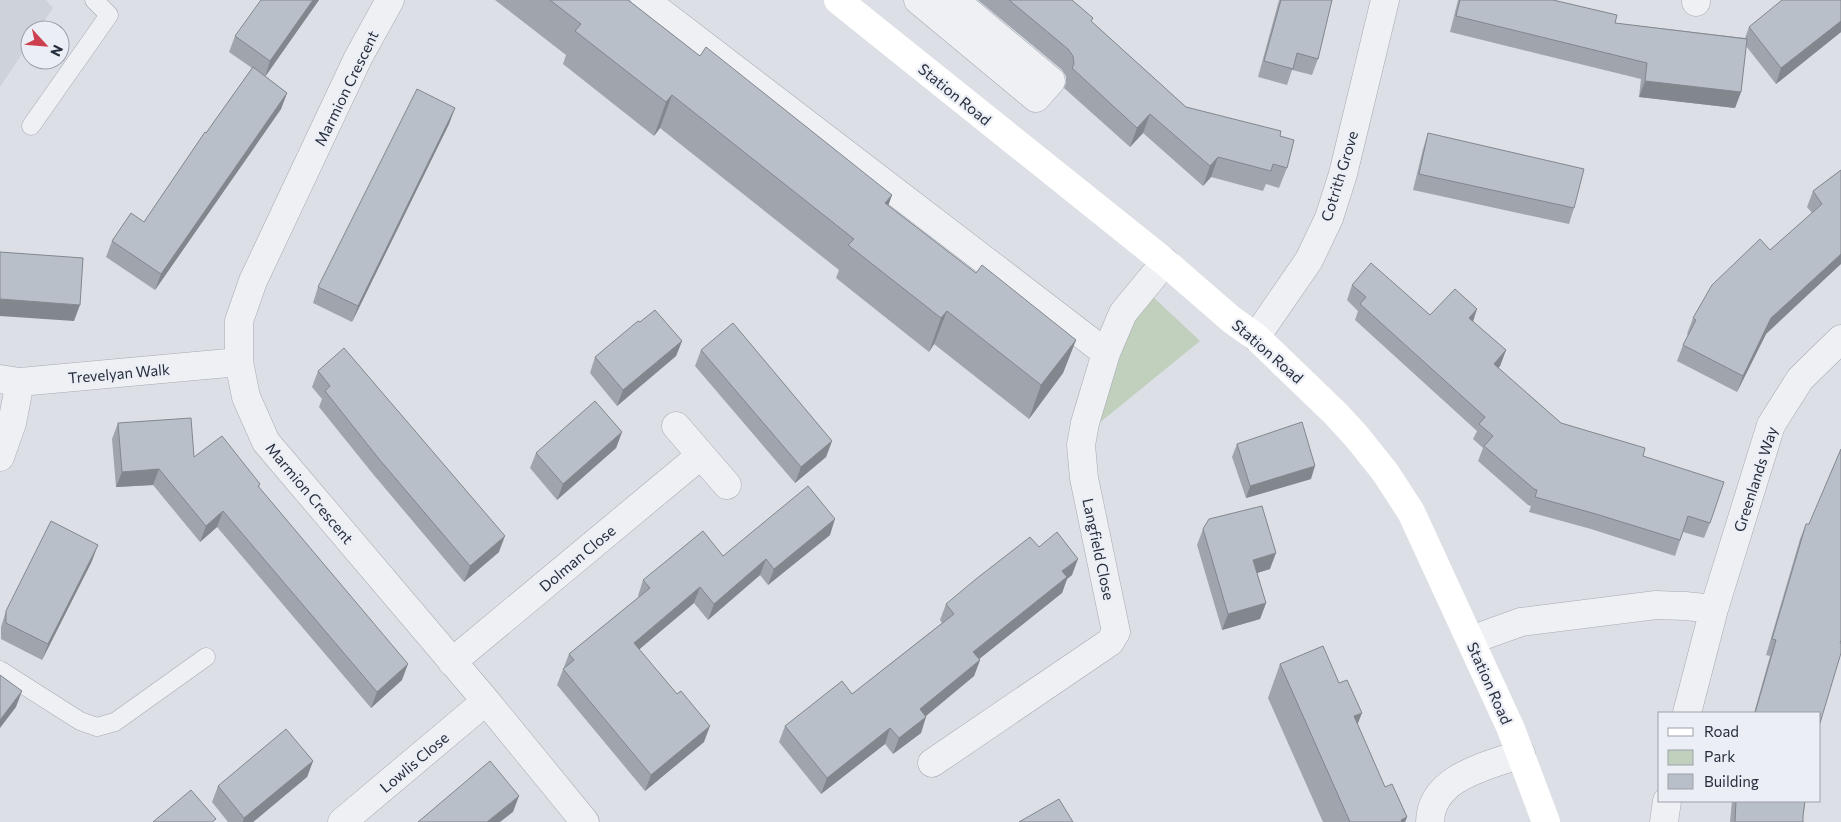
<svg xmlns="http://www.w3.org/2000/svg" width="1841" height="822" font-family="Commissioner,sans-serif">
<rect width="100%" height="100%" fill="#dce0e6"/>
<path fill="#ced2db" d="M0,0h46l7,8 -15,22h-8v12l-30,45z"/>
<path fill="#c1d0bd" d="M1149,293l51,48 -102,83 23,-80z"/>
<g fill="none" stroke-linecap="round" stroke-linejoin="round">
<g stroke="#a5aab3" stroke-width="19">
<path id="lane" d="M31,126l78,-111 -15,-15
M0,670l80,51 17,6 18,-5 91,-65"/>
</g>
<g stroke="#a5aab3" stroke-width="29">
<path id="street" d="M390,0l-32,58 -105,223 -14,40v41l7,35 20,45 220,259 99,121
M645,0l461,353
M918,0l118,98 15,-17 -97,-81
M1696,2v-2
M1256,337l53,-77 20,-42 14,-44 42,-174
M0,379l20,3 219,-20
M676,426l51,59
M0,457l12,-34 8,-41
M1471,640l50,-18 135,-17 29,1 29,3
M452,662l249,-207
M1687,713l27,-104 57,-184 29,-46 41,-40
M932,763l178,-121 6,-10 -32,-154 -3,-33 4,-22 21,-70 17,-40 42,-51
M342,822l144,-121
M1430,822c1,-45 57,-56 91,-68
M1664,822l3,-21"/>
</g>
<use href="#lane" stroke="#eef0f4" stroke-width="18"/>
<use href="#street" stroke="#eef0f4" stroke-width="28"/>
<path stroke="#fff" stroke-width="28" d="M838,0l327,262 67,58 24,17 80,77 21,23 28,35 26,40 100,217 35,93"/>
</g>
<path fill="#9fa4ad" d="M319,0l-54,76 22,17 -6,16 -126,181 -49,-33 6,-16 32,-19 108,-154 -23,-16 6,-16z
M495,0h133l72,56 192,139 -4,10 88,68 100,67 -13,33 -34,46 -95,-75 -5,8 -93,-74 3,-8 -179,-142 -6,8 -91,-72 3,-9z
M978,0h94l20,22 94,85 94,29 7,32 -8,20 -13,-4 -3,7 -52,-14 -8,9 -60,-53 -13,14 -66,-59 2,-5v-7l-5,-7z
M1279,0h53l-14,59 -6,16 -20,-5 -5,15 -29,-8z
M1458,0h95l62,23 130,15 4,-11 92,-27v32l-65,52 -30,-38 -5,46 -6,16 -96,-11 2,-18 -191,-47z
M455,108l-6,16 -97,198 -39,-19 5,-16z
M1428,133l146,75 -5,16 -156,-34 10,-41z
M1841,170l-75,164 -29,58 -60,-31 6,-16 5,-10 -1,-1 6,-16 119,-105 -5,-6 6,-16z
M1352,285l78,30 43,7 33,28 -6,16 -2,2 63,55 82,33 67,67 -6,15 -21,-6 -8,24 -84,-27 -62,-17 2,-6 -3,-1 -50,-44 5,-13 -10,-9 4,-8 -122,-111 3,-9 -11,-11z
M640,322l42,19 -6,15 -59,50 -27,-33 5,-16z
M701,350l131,91 -6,16 -31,26 -100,-117z
M318,371l181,181 -35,30 -91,-108 -54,-67 3,-8 -10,-12z
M118,423l76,34 66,27 -1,3 143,193 -31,28 -154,-181 -17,15 -47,-57 -37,2 -4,-48z
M622,432l-6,16 -59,52 -27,-32 6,-15z
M1237,444l74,35 -65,19 -14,-41z
M1806,524l14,189h-66l16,-57 -4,-1 34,-116z
M1203,529l67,40 -13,4 9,30 -6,16 -38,11 -25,-85z
M830,535l-62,50 -8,-10 -52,45 -14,-17 -55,46 65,93 -59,49 -88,-106 12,-31 70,-57 -1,-1 5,-16 80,-24z
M1039,547l33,28 -5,4 -5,14 -83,66 1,1 -6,16 -48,40 -5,17 -28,21 -8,-10 -64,50 -42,-52 6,-16 67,-32 90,-71 -2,-3 6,-16z
M92,561l-50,99 -41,-21v-12l5,-16z
M1280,664l77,60 28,63 22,30 -2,5h-82l-55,-124z
M313,761l-6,16 -54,45h-25l-16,-20 6,-16z
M1732,801h73l-2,15v6h-73z"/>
<path fill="#82868d" d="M313,0h6l-54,77 5,-16z
M1841,21v11l-65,52 5,-16z
M1645,81l96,11 -6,16 -96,-11z
M287,93l-6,16 -126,181 6,-16z
M672,95l-12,33 -6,8 12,-34z
M455,108l-6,16 -97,198 6,-16z
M1150,114l-7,19 -13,14 7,-19z
M1218,157l-7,20 -8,9 7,-20z
M892,195l-12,34 5,-26z
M1841,254v10l-75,70 -29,58 6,-16 28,-58z
M0,299l80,6 -6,16 -74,-5z
M1477,309l-5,16 -3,-7z
M947,311l-13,33 -5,8 12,-34z
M1076,340l-13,33 -34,46 12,-34z
M682,341l-6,15 -59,50 6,-16z
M1506,350l-6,16 -12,13 6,-15z
M622,432l-6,16 -59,52 6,-16z
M832,441l-6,16 -31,26 6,-16z
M1315,466l-4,13 -65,19 4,-12z
M159,469l-6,16 -37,2 6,-15z
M223,511l-6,16 -17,15 6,-16z
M835,519l-5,16 -62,50 6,-16z
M505,536l-6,16 -35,30 6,-16z
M98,545l-6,16 -50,99 6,-16z
M1276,553l-6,16 -23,7 6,-16z
M766,559l-6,16 -52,45 6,-16z
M1078,559l-6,16 -5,4 -5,14 -94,75 5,-16 89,-81z
M700,587l-6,16 -66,56 6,-16z
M1266,603l-6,16 -38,11 6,-16z
M980,660l-6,16 -59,49 5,-16z
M408,664l-6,16 -31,28 6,-16z
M22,691l-6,16 -16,21v-8z
M1362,713l-13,33 5,-30z
M926,717l-5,16 -28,21 6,-16z
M710,726l-6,16 -59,49 6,-16z
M890,728l-5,16 -64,50 6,-16z
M313,761l-6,16 -54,45h-10l1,-4z
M519,796l-6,16 -13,10h-13z
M1407,817l-2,5h-5l1,-2z"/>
<path fill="#b9bfc9" stroke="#82868d" d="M261,0h52l-43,61 -35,-25z
M550,0h78l72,56 6,-9 186,148 -7,8 91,70 6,-8 94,75 -35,45 -94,-74 -6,7 -93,-73 6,-6 -182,-144 -6,7 -91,-71 6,-7z
M1009,0h63l21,18 -2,3 95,86 95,24 -1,5 14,4 -7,28 -14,-4 -2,7 -53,-14 -8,9 -60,-52 -13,14 -65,-60 2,-4 -1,-8 -5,-7z
M1281,0h51l-14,59 -21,-6 -4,16 -29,-8z
M1460,0h93l64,15 -2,8 132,16 -6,53 -96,-11 2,-18 -191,-47z
M1782,0h59v21l-60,47 -32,-41z
M253,67l34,26 -126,181 -49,-33 19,-28 13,9 61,-90 1,1z
M417,89l38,19 -97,198 -40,-19z
M1428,133l156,36 -10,39 -155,-34z
M1841,170v84l-70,64 -28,58 -60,-31 13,-25 -3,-2 19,-33 48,-46 10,11 52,-46 -9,-13z
M0,252l83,6 -3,47 -80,-6z
M1371,263l59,52 25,-26 22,20 -8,9 37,32 -12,14 67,59 84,25 -2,8 81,26 -14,41 -22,-7 -8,24 -84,-26 -61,-17 2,-7 -3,-1 -50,-43 9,-10 -14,-12 6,-7 -125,-113 6,-7 -14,-12z
M655,310l27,31 -59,49 -28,-33 43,-36 2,1z
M733,323l99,118 -31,26 -100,-117z
M344,348l161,188 -35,30 -91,-107 -54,-68 5,-5 -12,-15z
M595,401l27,31 -59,52 -27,-31z
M191,418l3,39 28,-21 38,48 -2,2 150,178 -31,28 -154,-181 -17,15 -47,-57 -37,3 -4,-49z
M1302,422l13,44 -65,20 -13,-42z
M1841,449v191l-1,3h1v10l-21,70v-10h-65l21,-73 -4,-1 34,-115h3z
M808,486l27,33 -61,50 -8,-10 -52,45 -14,-17 -66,56 43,51 4,-3 29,35 -59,49 -88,-106 11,-9 -5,-6 81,-66 -7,-8 60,-49 20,25z
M1262,506l14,47 -23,7 13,43 -38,11 -25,-85 6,-10z
M51,521l47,24 -50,99 -42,-21v-12z
M1057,532l21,27 -16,12 5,6 -94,75 7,8 -60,49 6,8 -27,21 -9,-10 -63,50 -42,-52 57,-45 10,13 102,-80 -8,-10 30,-25 54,-42 9,10z
M1323,646l16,37 8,-3 15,33 -8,3 31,71 7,-3 15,33 -6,3 1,2h-52l-70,-158z
M0,675l22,16 -22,29z
M286,729l27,32 -69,57 -26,-32z
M490,761l29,35 -32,26h-69z
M191,790l25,29 -4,3h-59z
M1059,799l14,23h-54z
M1736,801h69l-2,15v6h-68z"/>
<g text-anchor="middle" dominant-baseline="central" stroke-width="4.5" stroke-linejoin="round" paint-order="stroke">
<g font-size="15" fill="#262d3c" stroke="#ebeef4">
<text transform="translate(346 88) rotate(-64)">Marmion Crescent</text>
<text transform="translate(955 94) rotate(39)">Station Road</text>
<text transform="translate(1339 176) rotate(-73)">Cotrith Grove</text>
<text transform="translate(1268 351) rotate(41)">Station Road</text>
<text transform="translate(119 373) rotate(-5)">Trevelyan Walk</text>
<text transform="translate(1755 479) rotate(-72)">Greenlands Way</text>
<text transform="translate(310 493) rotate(50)">Marmion Crescent</text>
<text transform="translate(1099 549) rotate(78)">Langfield Close</text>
<text transform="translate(577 558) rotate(-40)">Dolman Close</text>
<text transform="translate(1490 683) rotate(66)">Station Road</text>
<text transform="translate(414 762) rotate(-40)">Lowlis Close</text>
</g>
</g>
<rect x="1658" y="712" width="162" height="90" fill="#ebeef4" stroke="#9ca1aa"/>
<rect x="1668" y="728" width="25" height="8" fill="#ffffff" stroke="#9ca1aa"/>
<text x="1704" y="737" font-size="15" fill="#262d3c">Road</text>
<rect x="1668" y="750" width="25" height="15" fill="#c1d0bd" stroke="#9ca1aa"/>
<text x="1704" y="762" font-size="15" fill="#262d3c">Park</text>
<rect x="1668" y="774" width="25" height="15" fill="#b9bfc9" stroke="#9ca1aa"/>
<text x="1704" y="787" font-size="15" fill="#262d3c">Building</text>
<g transform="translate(45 45) rotate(116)"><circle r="24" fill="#ebeef4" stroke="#9ca1aa"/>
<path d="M0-4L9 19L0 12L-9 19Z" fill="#cc4050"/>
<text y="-8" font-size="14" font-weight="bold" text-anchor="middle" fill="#262d3c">N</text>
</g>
</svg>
